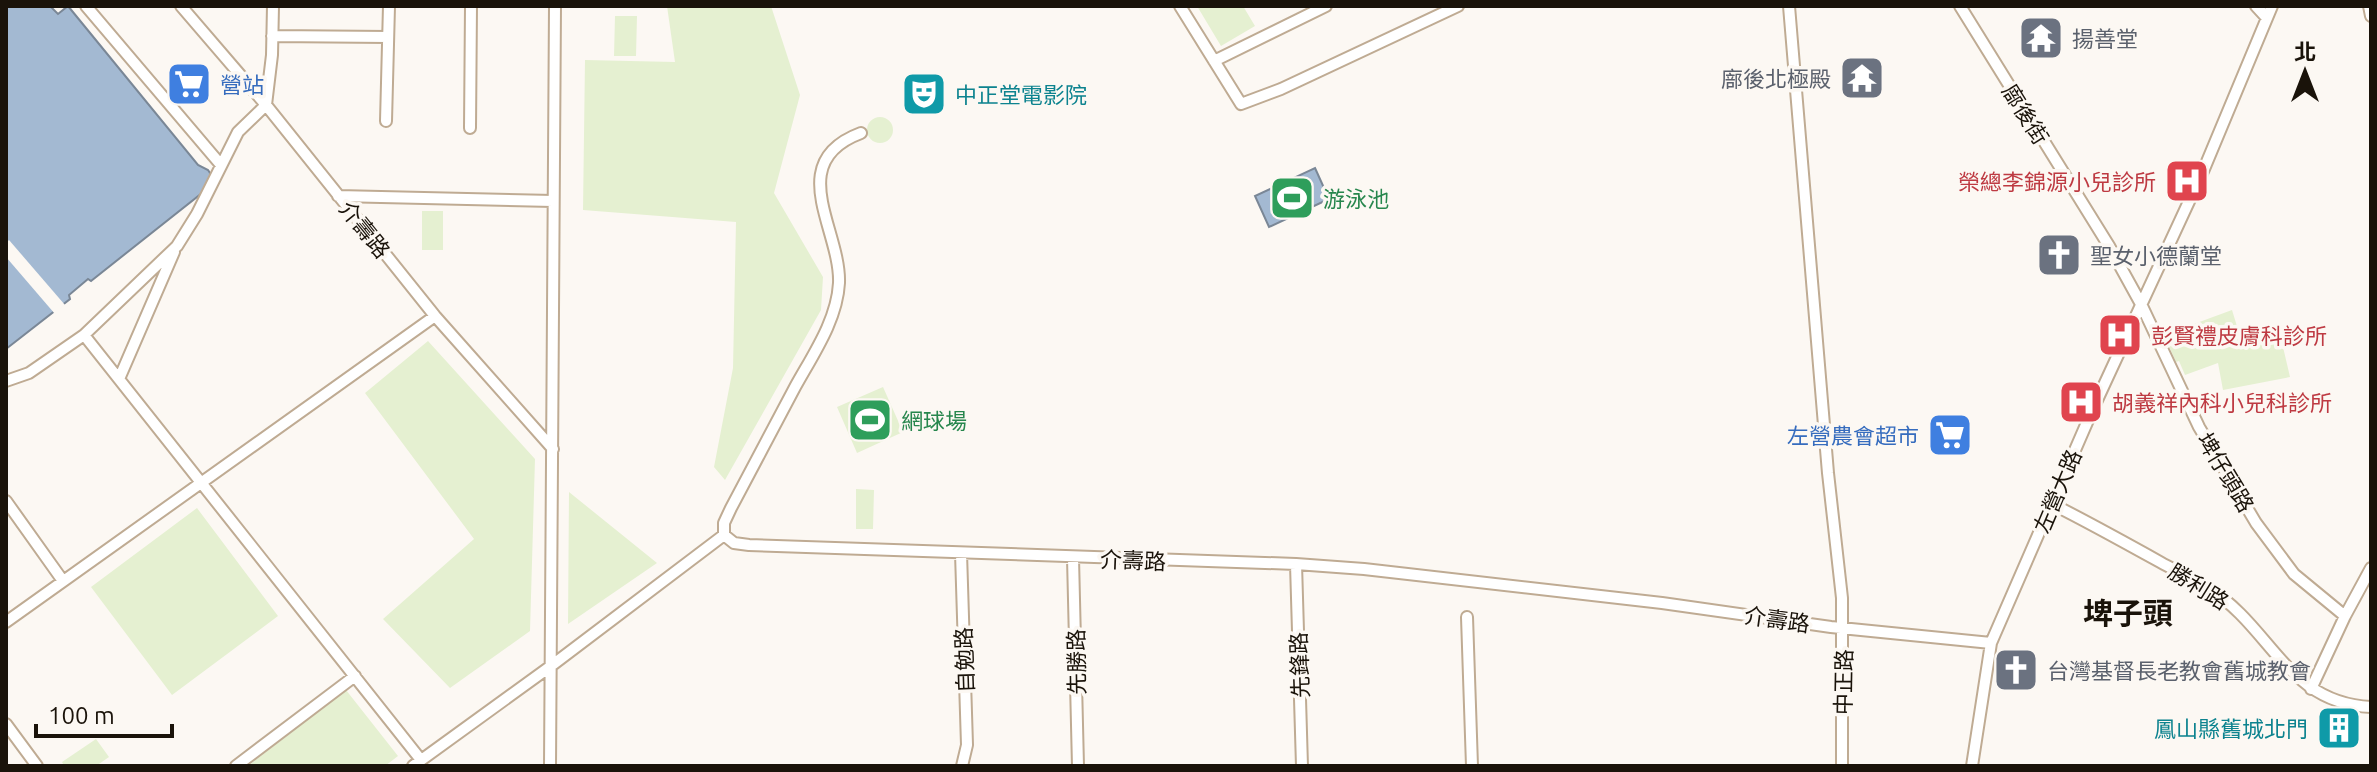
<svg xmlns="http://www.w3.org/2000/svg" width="2377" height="772" font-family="Ubuntu,'Noto Sans TC',sans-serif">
<rect width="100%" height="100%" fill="#fcf8f3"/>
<path fill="#e5f0d1" d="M667,6h104l29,89 -26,98 49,84 -2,33 -96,170 -11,-13 19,-99 3,-146 -153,-12 2,-150 90,2z
M1197,6h46l12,20 -34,20z
M615,16h22l-1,40h-22z
M867 130a13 13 0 1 1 26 0a13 13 0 1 1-26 0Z
M422,211h21v39h-21z
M2232,310l12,39 28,-14 11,12 7,30 -67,13 -5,-27 -33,12 -6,-14 -3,1 -12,-27z
M428,341l107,118 -5,172 -80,57 -67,-69 91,-80 -109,-146z
M883,387l20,45 -46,21 -20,-46z
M856,489l18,1 -1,39h-17z
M569,492l88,71 -89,61z
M197,508l81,108 -106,79 -81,-108z
M346,690l52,66 -13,10h-137z
M96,739l13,18 -13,9h-32l-2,-4z"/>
<path fill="#a3b9d2" stroke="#7a8796" stroke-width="2" d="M6,6h44l8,8 10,-8 130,159 10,5 4,6 -10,17 -111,88 -3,-2 -19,16 1,4 -64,50z
M1315,168l14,31 -60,28 -14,-31z"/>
<path fill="#fcf8f3" d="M9,240l56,65 -10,9 -49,-57v-14z"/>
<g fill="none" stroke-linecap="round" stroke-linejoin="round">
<g stroke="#bfab93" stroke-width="14">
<path id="minor" d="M86,6l135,159
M181,6l85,99 169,211 118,133
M1180,6l61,98 40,-15 177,-83
M1789,6l39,467 14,125v168
M1960,6l149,240 32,58 58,123 57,96 38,51 51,42
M2256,6l11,12
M2369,6l2,10
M272,36l116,1
M1214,61l112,-55
M386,121l3,-115
M470,128l1,-122
M338,196l215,5
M84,335l337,425
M119,379l55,-127
M6,381l23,-8 55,-38 93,-89 20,-32 41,-82 28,-27 6,-50 1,-49
M6,501l57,80
M2052,504c36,18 72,38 108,58 16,9 33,16 48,26 64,39 78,115 163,119
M724,535l10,8 15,2 547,19 68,5 298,34 169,24 160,16
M724,535v-12l7,-15c21,-40 42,-79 63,-119 18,-33 43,-68 45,-106 2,-53 -56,-121 22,-150
M961,553l6,192 -5,21
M1073,558l5,208
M1296,564l6,202
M1467,617l5,149
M6,622l429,-306
M2311,689l34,-73 26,-48
M6,724l31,42
M236,766l119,-90
M413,766l138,-100 173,-131
M550,766l5,-760
M1972,766l19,-123 101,-232 112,-242 68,-163"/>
</g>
<use href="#minor" stroke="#fff" stroke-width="10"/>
</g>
<defs>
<g id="temple-square" transform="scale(2.3)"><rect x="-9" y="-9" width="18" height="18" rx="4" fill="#6b7280" stroke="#fcf8f3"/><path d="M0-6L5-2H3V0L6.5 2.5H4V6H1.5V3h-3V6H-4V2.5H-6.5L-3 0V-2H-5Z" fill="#fff"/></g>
<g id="supermarket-square" transform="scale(2.3)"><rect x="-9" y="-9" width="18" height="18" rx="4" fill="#3f7fe0" stroke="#fcf8f3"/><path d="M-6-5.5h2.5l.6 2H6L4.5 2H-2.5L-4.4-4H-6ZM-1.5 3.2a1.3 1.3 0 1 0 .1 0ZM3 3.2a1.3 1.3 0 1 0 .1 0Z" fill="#fff"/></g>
<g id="theatre-square" transform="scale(2.3)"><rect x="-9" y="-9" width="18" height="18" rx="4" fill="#0f9aa8" stroke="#fcf8f3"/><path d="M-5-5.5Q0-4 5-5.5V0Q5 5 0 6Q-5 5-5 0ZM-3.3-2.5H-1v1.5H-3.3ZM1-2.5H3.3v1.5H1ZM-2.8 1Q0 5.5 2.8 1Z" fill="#fff"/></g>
<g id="hospital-square" transform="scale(2.3)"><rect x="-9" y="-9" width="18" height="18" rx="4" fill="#e0444e" stroke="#fcf8f3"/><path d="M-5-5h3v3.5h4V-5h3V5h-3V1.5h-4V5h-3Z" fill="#fff"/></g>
<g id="stadium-square" transform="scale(2.3)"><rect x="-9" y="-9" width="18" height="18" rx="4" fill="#2e9e5b" stroke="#fcf8f3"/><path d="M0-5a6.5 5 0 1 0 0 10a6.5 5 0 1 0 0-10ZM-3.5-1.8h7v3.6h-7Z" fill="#fff"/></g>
<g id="church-square" transform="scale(2.3)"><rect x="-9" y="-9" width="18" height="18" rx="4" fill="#6b7280" stroke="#fcf8f3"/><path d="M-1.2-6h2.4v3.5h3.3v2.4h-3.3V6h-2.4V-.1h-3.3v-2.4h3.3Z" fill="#fff"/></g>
<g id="building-square" transform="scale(2.3)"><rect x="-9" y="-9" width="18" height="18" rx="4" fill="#0f9aa8" stroke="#fcf8f3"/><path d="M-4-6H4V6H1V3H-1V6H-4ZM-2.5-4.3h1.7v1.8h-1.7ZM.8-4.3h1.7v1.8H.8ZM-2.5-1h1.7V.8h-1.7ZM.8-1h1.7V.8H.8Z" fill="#fff"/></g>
</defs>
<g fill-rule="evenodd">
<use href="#temple-square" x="2041" y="38"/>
<use href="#temple-square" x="1862" y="78"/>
<use href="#supermarket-square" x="189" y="84"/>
<use href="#theatre-square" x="924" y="94"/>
<use href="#hospital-square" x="2187" y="181"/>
<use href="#stadium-square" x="1292" y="198"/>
<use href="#church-square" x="2059" y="255"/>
<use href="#hospital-square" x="2120" y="335"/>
<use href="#hospital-square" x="2081" y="402"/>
<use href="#stadium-square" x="870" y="420"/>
<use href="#supermarket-square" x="1950" y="435"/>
<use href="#church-square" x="2016" y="670"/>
<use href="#building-square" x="2339" y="728"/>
</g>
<g text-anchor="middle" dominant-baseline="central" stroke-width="7" stroke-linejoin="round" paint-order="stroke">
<g font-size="22" fill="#5b616d" stroke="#fcf8f3" text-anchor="start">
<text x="2072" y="38">揚善堂</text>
<text x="1831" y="78" text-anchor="end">廍後北極殿</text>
<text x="2090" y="255">聖女小德蘭堂</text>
<text x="2047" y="670">台灣基督長老教會舊城教會</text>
</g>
<g font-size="22" fill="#366cbe" stroke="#fcf8f3" text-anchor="start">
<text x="220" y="84">營站</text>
<text x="1919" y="435" text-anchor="end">左營農會超市</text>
</g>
<g font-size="22" fill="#0d838f" stroke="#fcf8f3" text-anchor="start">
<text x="955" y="94">中正堂電影院</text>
<text x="2308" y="728" text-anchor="end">鳳山縣舊城北門</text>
</g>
<g font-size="22" fill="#1a130a" stroke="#fcf8f3">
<text transform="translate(2026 114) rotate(58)">廍後街</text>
<text transform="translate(365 229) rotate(51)">介壽路</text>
<text transform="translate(2226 472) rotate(59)">埤仔頭路</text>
<text transform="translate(2057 491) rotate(-67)">左營大路</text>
<text transform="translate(1133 560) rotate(2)">介壽路</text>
<text transform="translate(2199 586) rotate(32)">勝利路</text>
<text transform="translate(1777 619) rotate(8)">介壽路</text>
<text transform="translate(964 660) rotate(-92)">自勉路</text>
<text transform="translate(1076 662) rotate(-91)">先勝路</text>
<text transform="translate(1299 665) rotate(-92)">先鋒路</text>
<text transform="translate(1843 682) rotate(-89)">中正路</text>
</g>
<g font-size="22" fill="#be3a42" stroke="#fcf8f3" text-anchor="start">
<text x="2156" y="181" text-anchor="end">榮總李錦源小兒診所</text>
<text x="2151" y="335">彭賢禮皮膚科診所</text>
<text x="2112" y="402">胡義祥內科小兒科診所</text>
</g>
<g font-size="22" fill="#27864d" stroke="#fcf8f3" text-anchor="start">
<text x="1323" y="198">游泳池</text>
<text x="901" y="420">網球場</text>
</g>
<g font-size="30" font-weight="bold" fill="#1a130a" stroke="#fcf8f3">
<text x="2128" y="613">埤子頭</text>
</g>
</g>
<rect width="2377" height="772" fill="none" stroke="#1a130a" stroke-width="16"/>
<g transform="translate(2305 72)" stroke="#fcf8f3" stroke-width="6" paint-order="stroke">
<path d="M0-6L14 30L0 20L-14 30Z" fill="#1a130a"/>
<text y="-12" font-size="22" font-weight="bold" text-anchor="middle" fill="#1a130a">北</text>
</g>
<path d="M36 724v12h136v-12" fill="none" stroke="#1a130a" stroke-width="4"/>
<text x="48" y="724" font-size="24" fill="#1a130a" stroke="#fcf8f3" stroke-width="6" paint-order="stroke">100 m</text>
</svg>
